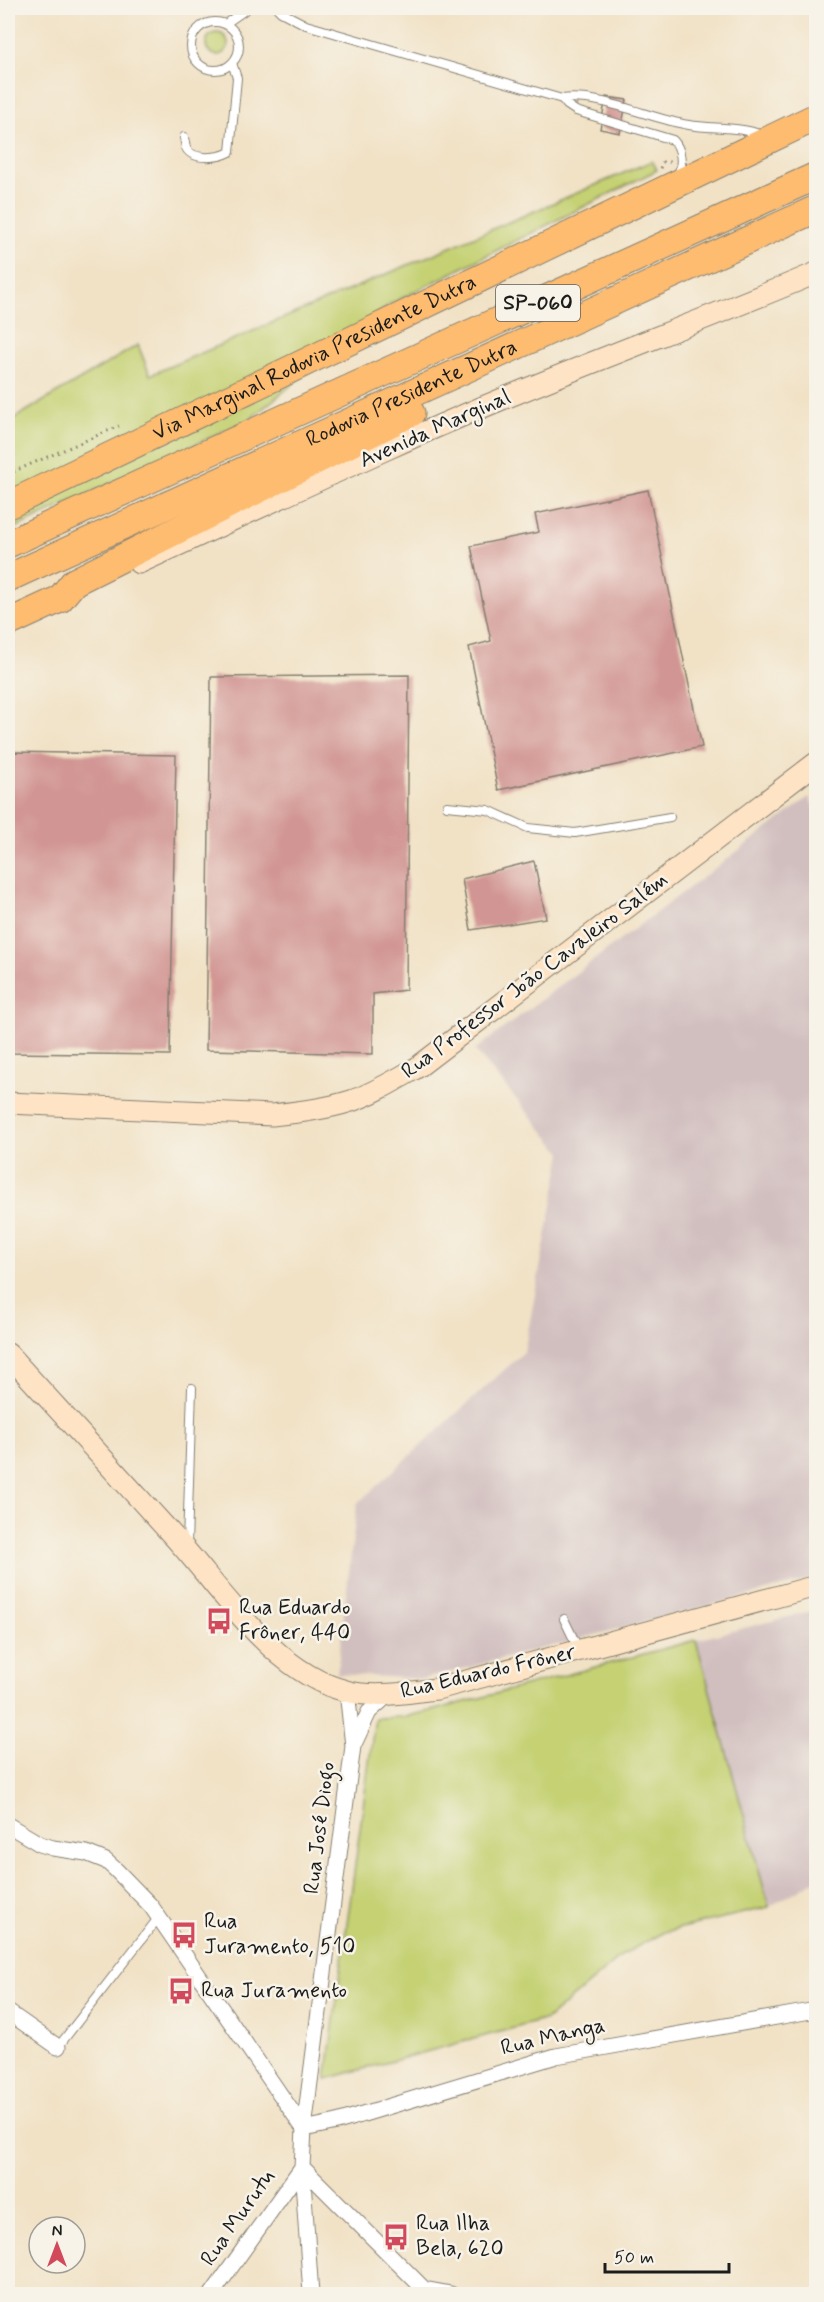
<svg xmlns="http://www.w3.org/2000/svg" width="824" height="2302" font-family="Mynerve,sans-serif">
<rect width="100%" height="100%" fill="#f7f3e8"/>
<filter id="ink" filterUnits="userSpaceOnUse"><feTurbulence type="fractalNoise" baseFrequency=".0167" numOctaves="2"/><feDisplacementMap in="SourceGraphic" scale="12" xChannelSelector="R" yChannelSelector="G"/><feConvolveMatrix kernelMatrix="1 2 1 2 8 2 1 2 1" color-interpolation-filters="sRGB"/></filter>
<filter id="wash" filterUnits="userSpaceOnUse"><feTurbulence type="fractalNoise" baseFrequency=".008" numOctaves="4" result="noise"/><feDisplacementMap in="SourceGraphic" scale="24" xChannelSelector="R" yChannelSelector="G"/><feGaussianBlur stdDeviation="1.35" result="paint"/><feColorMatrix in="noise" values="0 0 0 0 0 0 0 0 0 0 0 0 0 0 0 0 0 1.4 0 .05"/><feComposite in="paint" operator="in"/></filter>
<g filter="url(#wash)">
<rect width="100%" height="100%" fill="#f1e2c6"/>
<path fill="#d1bfbf" d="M809,797l7,14v767l-393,101 -86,-5 20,-170 167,-152 38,-199 -87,-103z
M816,1610v270l-47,27 -73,-267z"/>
<path fill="#c5d173" stroke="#707648" stroke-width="1.5" d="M206 44a11 11 0 1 1 22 0a11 11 0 1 1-22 0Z
M652,161l5,9 -267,134 -140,115 -242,112v-109l130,-77 12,30z
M696,1640l73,267 -105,25 -39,21 -78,66 -221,60 49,-361 28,-1 36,-8z"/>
<g id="blocks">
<path fill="#d19593" d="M606,97l21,3 -7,33 -20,-4z
M648,490l54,257 -204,43 -29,-143 22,-6 -20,-95 68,-14 -4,-18z
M409,675l-3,315 -33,4v60l-167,-4 5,-373z
M10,752l166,3 -6,300 -162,-2z
M534,861l12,57 -75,12 -9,-51z"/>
</g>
</g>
<g filter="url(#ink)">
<use href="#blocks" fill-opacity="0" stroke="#867f71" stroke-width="1.5"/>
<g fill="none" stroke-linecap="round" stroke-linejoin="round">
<g stroke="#867f71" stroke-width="10">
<path id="lane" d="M277,8l4,4 25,13 256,74c40,-5 88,20 127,26 24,4 50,1 73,10
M191 46a24 24 0 1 1 48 0a24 24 0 1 1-48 0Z
M225,24l23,-16
M562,99l5,6 9,6 97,29c9,9 10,25 4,37
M184,137c0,1 2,10 2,11 7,13 33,10 44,4l7,-74 -5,-15
M447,806l41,4 40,18 47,5 95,-16
M187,1545l5,-157
M564,1619l15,31
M58,2047l101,-130"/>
</g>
<g stroke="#867f71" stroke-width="17">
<path id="street" d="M347,1691l6,55 -49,383 -2,38 122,122 2,5
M354,1744l15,-32 19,-17
M8,1825l32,19 13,4 33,5 20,8 10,9 35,36 153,223
M8,2012l50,35
M304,2129l33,-7 219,-66 260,-46
M302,2167l9,127
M424,2289l27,5
M212,2294l90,-127"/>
</g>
<g stroke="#867f71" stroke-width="23">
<path id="secondary" d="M139,563c126,-57 250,-118 378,-170 99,-41 200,-78 299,-120
M8,1103l264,12c27,-3 54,-6 79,-14 24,-8 46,-22 67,-34l398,-304
M8,1354c56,61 112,123 168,185 47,52 98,134 170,152 29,8 62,1 91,-2l379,-103"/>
</g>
<g stroke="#867f71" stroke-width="29">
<g id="highway">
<path id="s1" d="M8,505l808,-388"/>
<path d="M8,544l808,-368"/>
<path id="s2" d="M8,578l808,-369"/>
<path d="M8,623l52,-24 14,-17 337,-169"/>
</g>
</g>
<path stroke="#867f71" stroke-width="3" stroke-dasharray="1.5 4.5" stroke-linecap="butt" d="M660,168l3,-6h7
M8,474l111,-48"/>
<use href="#lane" stroke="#fff" stroke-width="8"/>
<use href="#street" stroke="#fff" stroke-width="15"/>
<use href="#secondary" stroke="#fee4c5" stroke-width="21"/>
<use href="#highway" stroke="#fdbc6f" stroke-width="27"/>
</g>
</g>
<defs>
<g id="bus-bare" transform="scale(2.07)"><path d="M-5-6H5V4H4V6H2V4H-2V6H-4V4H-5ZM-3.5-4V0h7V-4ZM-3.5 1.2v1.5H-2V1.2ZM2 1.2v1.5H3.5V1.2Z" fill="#d1495b" stroke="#f7f3e8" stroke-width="2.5" paint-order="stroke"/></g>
</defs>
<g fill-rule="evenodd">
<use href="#bus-bare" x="219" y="1621"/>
<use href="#bus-bare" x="184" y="1935"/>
<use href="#bus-bare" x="181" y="1991"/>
<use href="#bus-bare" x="396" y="2237"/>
</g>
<g text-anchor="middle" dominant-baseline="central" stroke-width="5" stroke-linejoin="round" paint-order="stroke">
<rect fill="#f7f3e8" stroke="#5e5c59" stroke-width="1.5" x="496" y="285" width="84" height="36" rx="4.5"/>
<g font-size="21" font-weight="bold" fill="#1c1c1c">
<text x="538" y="303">SP-060</text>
</g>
<g font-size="22" fill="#1c1c1c" stroke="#f7f3e8">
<text stroke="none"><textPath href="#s1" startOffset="340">Via Marginal Rodovia Presidente Dutra</textPath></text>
<text stroke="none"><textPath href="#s2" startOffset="444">Rodovia Presidente Dutra</textPath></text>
<text transform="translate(435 429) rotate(-24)">Avenida Marginal</text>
<text transform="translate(535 976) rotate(-37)">Rua Professor João Cavaleiro Salém</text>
<text transform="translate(488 1672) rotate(-13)">Rua Eduardo Frôner</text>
<text transform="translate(320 1828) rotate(-83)">Rua José Diogo</text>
<text transform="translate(553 2037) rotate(-13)">Rua Manga</text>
<text transform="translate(238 2218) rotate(-55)">Rua Murutu</text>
</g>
<g font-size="22" fill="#1c1c1c" stroke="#f7f3e8" text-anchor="start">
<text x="239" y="1608">Rua Eduardo<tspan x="239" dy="25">Frôner, 440</tspan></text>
<text x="204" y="1922">Rua<tspan x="204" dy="25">Juramento, 510</tspan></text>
<text x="201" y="1991">Rua Juramento</text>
<text x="416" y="2224">Rua Ilha<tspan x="416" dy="25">Bela, 620</tspan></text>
</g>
</g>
<rect width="824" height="2302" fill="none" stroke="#f7f3e8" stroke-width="30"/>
<g transform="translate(57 2245)"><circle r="28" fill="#f7f3e8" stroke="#9f9d96" stroke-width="1.5"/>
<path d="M0-4.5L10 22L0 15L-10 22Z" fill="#d1495b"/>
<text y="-9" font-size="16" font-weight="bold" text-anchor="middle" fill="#1c1c1c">N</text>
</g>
<path d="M605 2263v9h124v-9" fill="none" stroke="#1c1c1c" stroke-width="3"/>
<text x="614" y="2263" font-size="18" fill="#1c1c1c" stroke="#f7f3e8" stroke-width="4.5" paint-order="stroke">50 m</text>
</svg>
